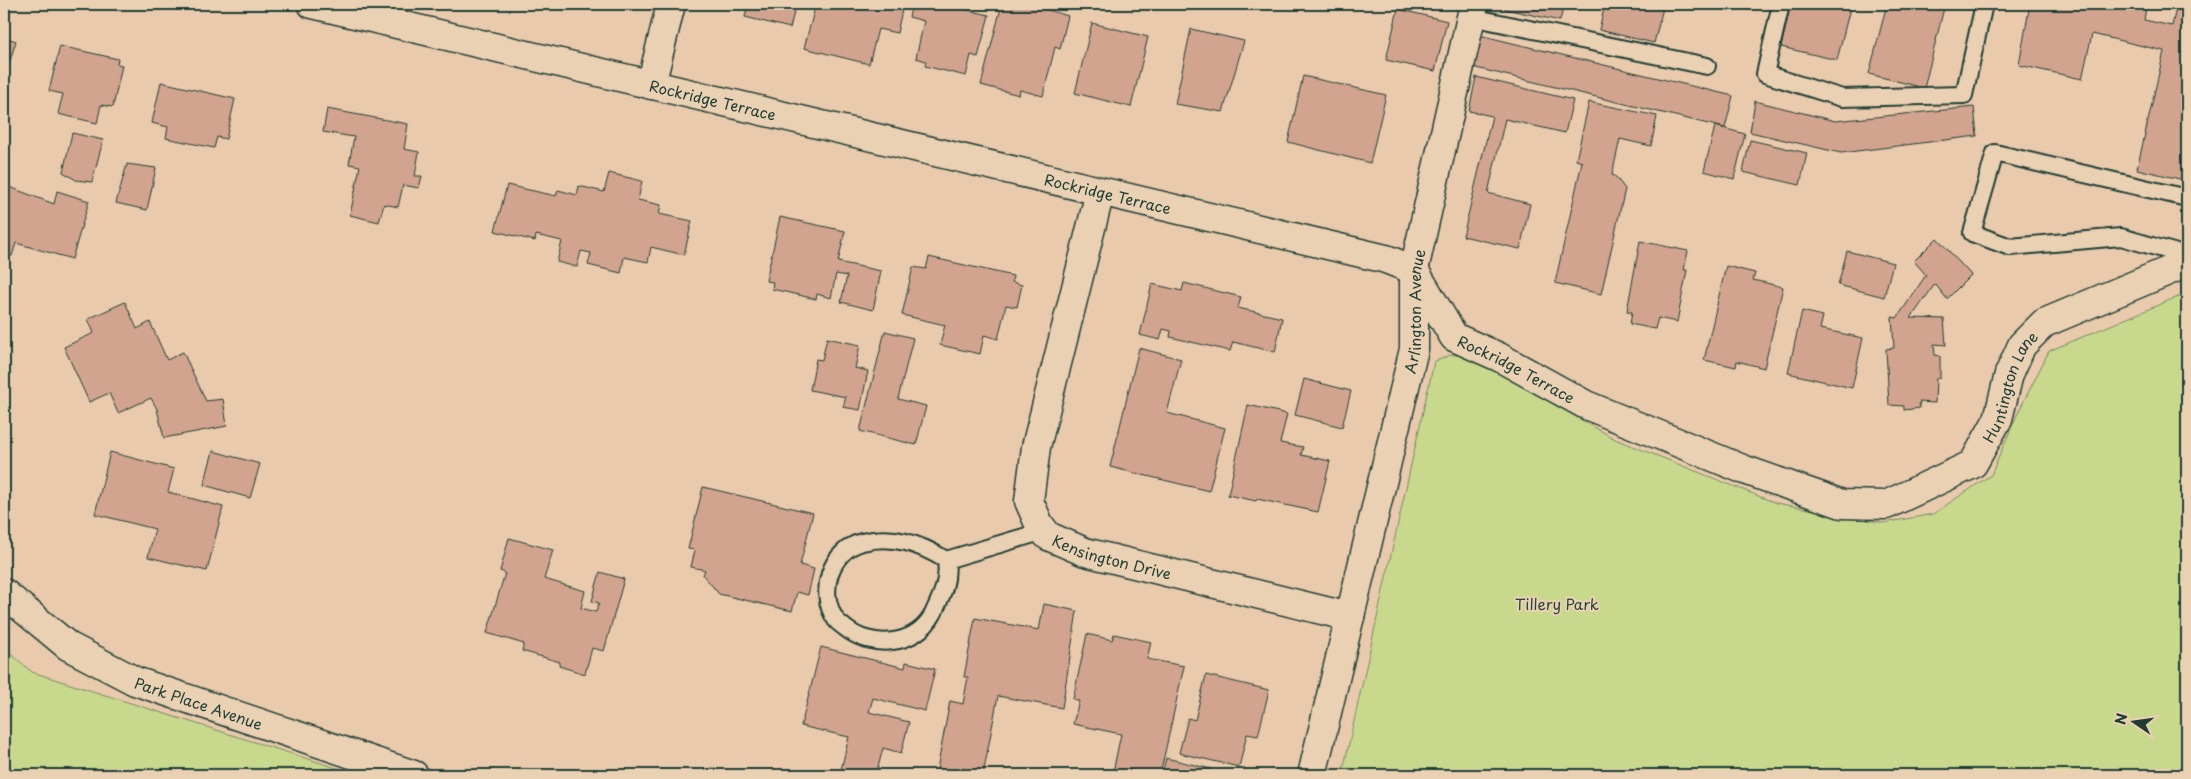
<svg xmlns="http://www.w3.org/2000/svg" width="2191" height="779" font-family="'Playpen Sans',sans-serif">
<rect width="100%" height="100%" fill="#e9caad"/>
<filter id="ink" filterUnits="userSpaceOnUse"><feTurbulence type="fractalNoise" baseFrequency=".02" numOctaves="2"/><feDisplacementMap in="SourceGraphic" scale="10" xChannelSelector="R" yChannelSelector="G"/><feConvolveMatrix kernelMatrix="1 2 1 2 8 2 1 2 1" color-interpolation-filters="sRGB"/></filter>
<g filter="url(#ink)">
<path fill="#c8d98e" stroke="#748b61" d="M2187,293v482h-845l92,-413 16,-7h17l148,84 161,64 108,20 49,-9 58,-39 26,-60 32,-64z
M4,648l28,24 327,103h-355z"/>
<path fill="#d2a48f" stroke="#1f3d34" d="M748,4h48l-6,24 -45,-11z
M816,4h83l4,1 -6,28 -19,-4 -9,35 -65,-16z
M912,4h43l-1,3 35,8 -11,42 -7,-2 -5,21 -41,-10 1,-5 -10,-3 8,-37 -15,-4z
M1002,4h44l-1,5 23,7 -8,33 -5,-2 -12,49 -23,-6 -1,5 -38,-10z
M1506,4h58l-4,17 -55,-12z
M1605,4h59l-10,39 -55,-13z
M1791,4h60l-14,56 -56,-13z
M1887,4h58l-21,84 -55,-14z
M2030,4h99l17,4 -2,12 28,6 5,-22h10v160l-3,16 -47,-11 27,-118 -72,-17 -10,45 -63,-14z
M1398,9l49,12 -12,50 -49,-11z
M1092,23l56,14 -17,70 -56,-14z
M1191,29l53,12 -21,71 -48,-8z
M1479,35l254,61 -8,32 -253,-61z
M4,37l12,4 -7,23 -5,-2z
M60,46l58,13 -1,5 5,1 -9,42 -12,-2 -4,18 -39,-9 5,-20 -14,-3z
M1303,76l83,19 -16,68 -82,-21z
M1476,77l97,23 -8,33 -60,-14 -17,74 42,11 -10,45 -57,-13 29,-120 -23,-5z
M161,82l74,17 -9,40 -9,-2 -3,11 -48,-10 2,-11 -16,-4z
M1755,101l80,20 139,-14 3,29 -136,17 -91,-21z
M1589,102l68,14 -6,30 -31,-7 -8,36 3,1 10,13 -24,105 -46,-11 27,-121 -6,-2z
M327,109l81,15 -4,25 15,3 -4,24h7l-3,12 -16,-3 -5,22 -14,-3 -5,18 -29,-7 10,-49 -11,-2 5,-27 -31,-5z
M1715,126l30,8 -11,45 -30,-8z
M72,133l31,7 -11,42 -16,-2 -13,-8z
M1750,140l57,13 -7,32 -57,-13z
M127,164l29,4 -9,42 -31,-7z
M609,173l33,8 -4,19 23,5 -2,9 33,7 -8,34 -33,-8 -3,15 -24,-5 -3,16 -33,-8 3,-12 -10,-2 -4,16 -20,-5 5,-21 -26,-6 -1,6 -40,-10 12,-46 49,11 2,-6 19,5 2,-9 25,6z
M4,185l50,19 3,-13 32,10 -17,58 -56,-16 -4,13 -8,-2z
M780,217l65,14 -7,31 43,9 -8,39 -32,-8 6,-26 -11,-2 -5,24 -14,-4 -1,5 -44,-10 1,-7 -7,-1z
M1937,238l34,37 -24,24 -12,-15 -24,34 33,1 2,26 -12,-1 1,11 5,1v22h-4l-1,25 -16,-1 1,6 -16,2v-4l-15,-1 -3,-56 8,-1 -2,-31 5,1 29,-43 -12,-14z
M1640,241l48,10 -4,19h3l-10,52 -19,-4 -3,11 -25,-5 2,-12 -5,-1z
M1847,251l46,12 -9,34 -46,-12z
M929,257l84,19 -1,6 10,3 -5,22 -11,-2 -8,34 -14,-4 -4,19 -40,-9 5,-20 -43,-10 11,-48 13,2z
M1726,266l29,7 -2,7 30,7 -19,81 -27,-7 -1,6 -32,-7z
M1184,283l57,14 -3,11 44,10 -7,34 -42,-10 -3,9 -60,-14 1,-6 -8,-2 -3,11 -20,-5 12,-51 30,7z
M125,302l12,27 13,-7 17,38 16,-8 23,49 17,-2 4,27 -63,12 -7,-29 -6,-11 -33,15 -9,-20 -20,9 -25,-55 30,-14 -6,-14z
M1802,311l21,5 -3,13 43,9 -11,50 -64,-15z
M885,331l28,7 -15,61 28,7 -10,39 -56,-14z
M827,338l33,7 -5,23 13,3 -8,39 -17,-3 3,-10 -36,-7 6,-31 6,1z
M1139,348l42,11 -14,54 58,15 -16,63 -99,-24z
M1304,379l47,12 -9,36 -47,-12z
M1248,405l39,9 -7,29 23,4 -2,8 29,6 -12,51 -61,-13 -1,2 -28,-6z
M213,451l47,13 -10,34 -46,-13z
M110,452l64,17 -6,23 55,15 -16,64 -59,-14 7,-28 -60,-15z
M703,487l110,26 -13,52 14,4 -6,26 -11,-3 -5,19 -73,-17 -16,-19 2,-5 -14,-3 4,-17 -7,-1z
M509,538l44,12 -9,29 41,12 -4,17 15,4 3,-9 -7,-2 8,-29 24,7 -20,72 -12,-3 -7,26 -26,-8 1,-4 -38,-11 2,-7 -37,-11 18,-60 -5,-2z
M1044,604l33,7 -15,97 -64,-12 -15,79h-47l14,-74 13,3 5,-27h-4l11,-59 64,12z
M1087,634l25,6 2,-6 37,8 -4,17 37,7 -24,109h-32l-15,-3 8,-38 -48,-10 6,-23 -6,-2z
M821,647l84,21 1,-6 29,7 -10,42 -52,-13 -4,14 40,10 -8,31 -18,-5 -7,27 -36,-1 9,-37 -48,-11z
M1206,675l63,15 -11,46 -11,-2 -8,33 -60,-14 9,-35 7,2z
M1166,758l45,11 -2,6h-47z"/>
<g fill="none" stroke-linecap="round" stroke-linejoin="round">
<g stroke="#1f3d34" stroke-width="20">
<path id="service" d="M1781,4l-16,70 77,24 122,-3 20,-91
M1471,17l236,49
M2187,198l-192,-45 -23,80 38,14 111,-10 66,19
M946,560c3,21 -4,35 -13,54 -17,32 -62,36 -89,13 -2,-2 -6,-4 -8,-7 -19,-28 -6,-69 26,-78 31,-8 58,2 84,18l98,-29"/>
</g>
<g stroke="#1f3d34" stroke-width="31">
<g id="minor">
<path id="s1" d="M312,4l1074,255 28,11 40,67 45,20 87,48 159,65 97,34 44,1 87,-41 25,-45 11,-45 13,-29 22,-22 143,-60"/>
<path d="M651,85l20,-81"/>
<path id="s2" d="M1100,192l-64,255 -7,54 10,23 9,12 37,16 265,65"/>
<path id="s3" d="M4,593l64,53 67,35 279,94"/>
<path id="s4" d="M1312,775l102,-426v-79l60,-266"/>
</g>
</g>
<use href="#service" stroke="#ebd1b3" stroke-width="16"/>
<use href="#minor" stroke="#ebd1b3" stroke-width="28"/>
</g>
</g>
<g text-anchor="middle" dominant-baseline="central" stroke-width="4" stroke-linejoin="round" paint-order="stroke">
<g font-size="15" fill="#1f3d34" stroke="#ebd1b3">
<text stroke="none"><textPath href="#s1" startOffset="412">Rockridge Terrace</textPath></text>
<text stroke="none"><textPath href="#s1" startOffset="818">Rockridge Terrace</textPath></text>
<text stroke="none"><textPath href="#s4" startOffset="476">Arlington Avenue</textPath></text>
<text stroke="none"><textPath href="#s1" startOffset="1282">Rockridge Terrace</textPath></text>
<text stroke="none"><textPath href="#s1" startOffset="1862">Huntington Lane</textPath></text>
<text stroke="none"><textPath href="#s2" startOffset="425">Kensington Drive</textPath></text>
<text stroke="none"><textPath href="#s3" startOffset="226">Park Place Avenue</textPath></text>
</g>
<g font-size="15" fill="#274538" stroke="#ebd1b3">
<text x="1557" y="603">Tillery Park</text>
</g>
</g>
<rect width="2191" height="779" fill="none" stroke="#ebd1b3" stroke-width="20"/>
<rect x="10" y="10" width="2171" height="759" fill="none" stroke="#1f3d34" stroke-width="2" filter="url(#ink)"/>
<g transform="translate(2134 722) rotate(283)" stroke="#ebd1b3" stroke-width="4" paint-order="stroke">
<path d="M0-4L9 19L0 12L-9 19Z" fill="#1f3d34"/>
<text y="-8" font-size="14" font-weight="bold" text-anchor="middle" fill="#1f3d34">N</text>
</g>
</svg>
